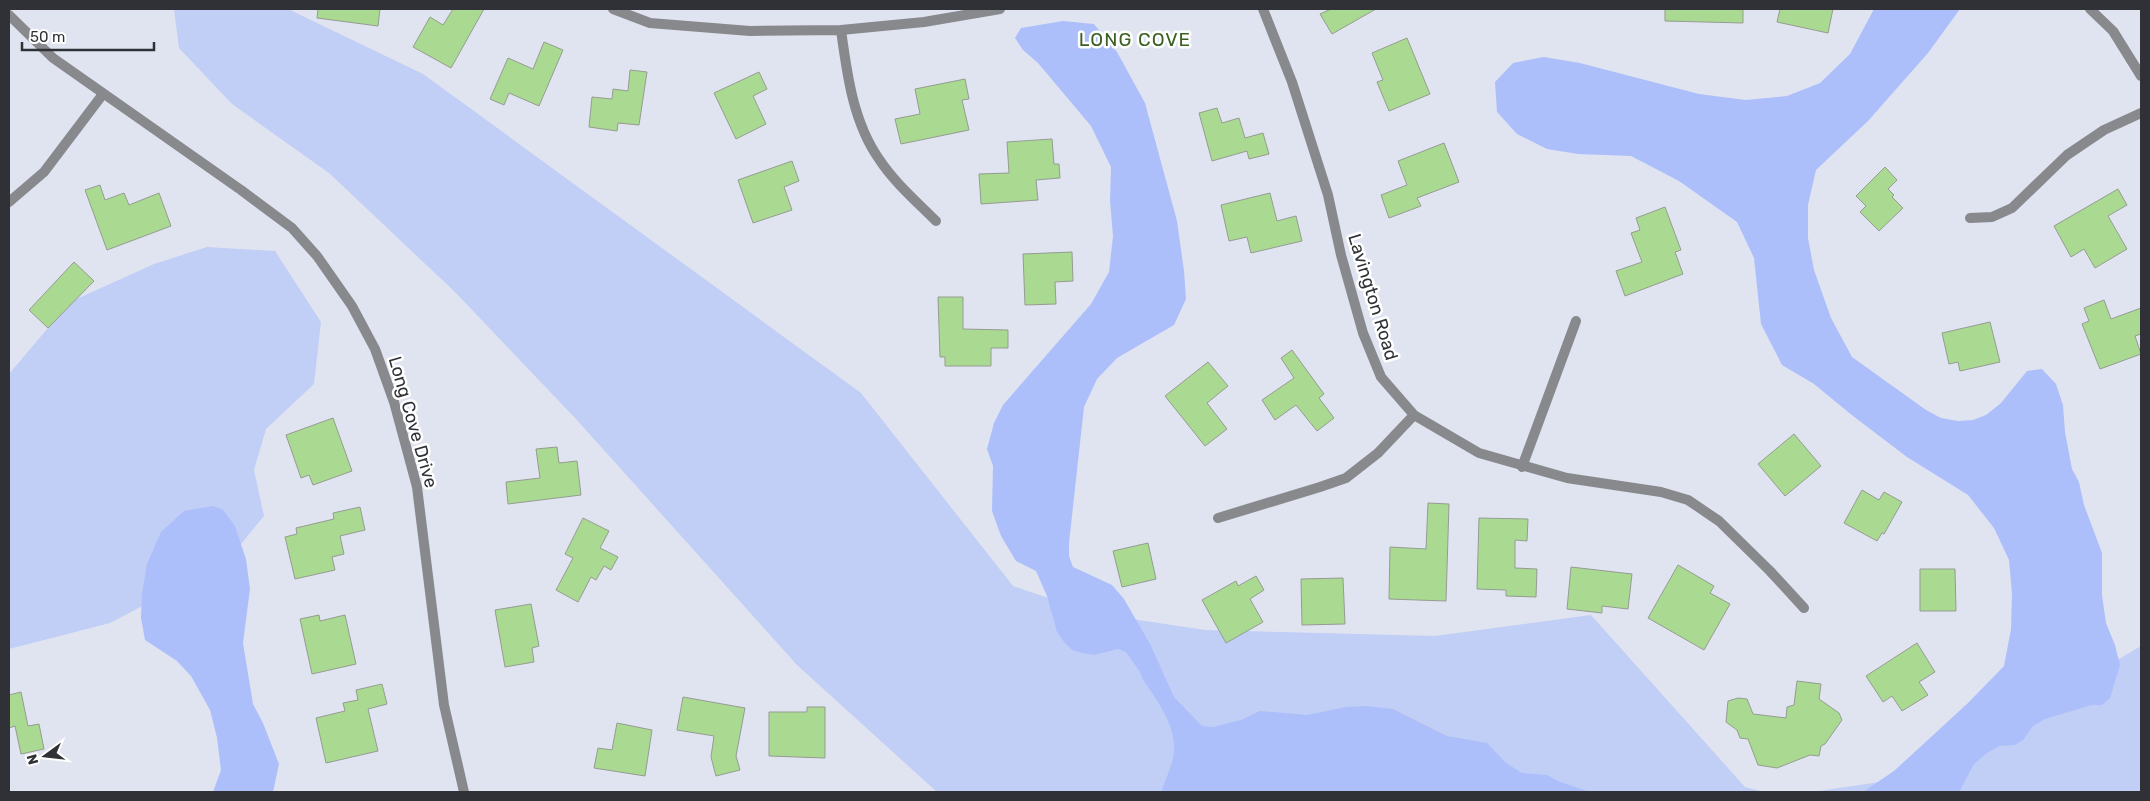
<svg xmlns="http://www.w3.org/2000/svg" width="2150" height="801" font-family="Rubik,sans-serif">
<rect width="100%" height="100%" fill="#e0e4f0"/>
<path fill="#c1cef5" d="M174,9h114l135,65 438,319 152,193 79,27 113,17 230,6 156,-21 154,172 19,5h-827l-140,-127 -221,-246 -121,-127 -126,-119 -97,-69 -53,-56z
M207,247l68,4 46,71 -7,62 -48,45 -12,41 10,46 -38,46 -116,61 -101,26v-275l61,-72 84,-38z
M2141,646v146h-329l108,-16z"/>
<path fill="#acbffa" d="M1874,9h86l-32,44 -60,68 -52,49 -8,35v33l6,32 17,48 21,39 74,53 15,8 17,3 15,-1 13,-5 15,-12 26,-32 15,-2 14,15 7,21 2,27 7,37 7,13 5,23 18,48v42l4,28 9,22 5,20 -10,33 -8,7h-10l-47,14 -12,7 -10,14 -8,5 -16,1 -12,7 -13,11 -15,28h-96l31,-21 74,-68 36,-37 7,-37 1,-35 -3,-34 -15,-32 -26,-33 -61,-38 -54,-41 -39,-32 -32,-19 -21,-41 -7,-66 -17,-36 -58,-41 -48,-25 -53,-2 -31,-5 -30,-15 -20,-22 -2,-30 18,-19 31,-6 36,6 119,31 47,6 41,-4 33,-13 30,-29z
M1063,21l31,3 23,28 28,51 32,118 7,50 2,28 -12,26 -57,33 -20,21 -13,28 -15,136v13l4,11 39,18 12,14 26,45 24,53 28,29 12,1 11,-3 16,-4 19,-9 47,4 39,-8 20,-1 27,3 54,27 40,7 19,20 16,10 25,2 11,6 32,11h-429c4,-11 9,-22 12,-33 6,-30 -14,-56 -30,-79l-3,-8 -14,-20 -8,-3 -24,6 -12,-2 -10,-3 -8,-8 -7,-10 -10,-36 -11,-25 -20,-10 -15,-25 -9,-25 1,-45 -6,-17 7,-26 9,-18 88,-101 18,-32 4,-36 -3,-35 1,-34 -20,-41 -53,-63 -15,-13 -8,-12 6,-10z
M213,506l10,4 12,16 11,33 4,30 -7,54 10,61 10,19 16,41 -6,28h-60l8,-22 -4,-32 -7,-28 -19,-34 -14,-15 -32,-21 -4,-22 1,-24 5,-30 14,-32 23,-21z"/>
<path fill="#aad991" stroke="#959c92" d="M318,9h62l-2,17 -61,-8z
M453,9h31l-33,59 -38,-21 17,-30 13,8z
M1331,9h45l-44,25 -12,-20z
M1665,9h78v14l-78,-2z
M1780,9h53l-5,24 -51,-11z
M1407,38l23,56 -41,17 -12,-29 6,-2 -11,-27z
M544,42l19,8 -24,56 -30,-13 -5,12 -14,-6 18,-41 25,11z
M630,70l17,2 -8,53 -21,-2 -1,8 -28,-4 3,-30 20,2 1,-10 15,2z
M759,72l8,17 -14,7 13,28 -30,15 -22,-46z
M965,79l4,20 -7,1 7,30 -68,14 -6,-25 25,-5 -5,-25z
M1217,108l5,15 17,-5 6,20 18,-5 6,21 -20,5 -2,-8 -35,10 -13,-48z
M1052,139l2,25h5l1,14 -24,2 2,20 -57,4 -2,-30 30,-1 -2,-31z
M1444,143l15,39 -42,16 4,8 -32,12 -8,-23 26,-10 -9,-24z
M792,161l7,20 -15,6 8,23 -39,13 -15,-43z
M1885,167l12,13 -9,9 6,6 -2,2 11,11 -24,23 -19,-19 6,-6 -10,-10z
M100,185l5,15 19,-7 5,12 30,-12 12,33 -64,24 -22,-60z
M2118,189l9,16 -19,11 19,33 -32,19 -11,-19 -13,8 -17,-31z
M1270,193l7,28 19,-5 6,25 -51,12 -4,-16 -18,4 -8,-36z
M1665,207l16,43 -6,2 8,22 -58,22 -9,-25 26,-9 -11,-29 9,-3 -4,-12z
M1072,252l1,29 -18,1 1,22 -31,1 -2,-51z
M74,262l20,19 -46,47 -19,-18z
M938,297h25v32l45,1v18h-17v18h-46v-9h-5z
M2104,300l7,19 30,-11v26l-6,2 6,18 -41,15 -18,-45 7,-3 -5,-13z
M1990,322l10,40 -40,9 -2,-9 -9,2 -7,-31z
M1292,350l32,44 -5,4 15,20 -17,13 -21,-26 -21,15 -13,-20 32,-22 -13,-20z
M1208,362l20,24 -21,17 20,26 -22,17 -40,-50z
M333,418l19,53 -39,14 -4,-10 -8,3 -15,-43z
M1794,434l27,32 -36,30 -27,-32z
M557,447l2,16 18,-2 4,34 -73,9 -2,-22 34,-4 -4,-29z
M1862,490l17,10 5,-8 18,10 -18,32 -2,-1 -5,8 -33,-18z
M1428,503l21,1 -3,97 -57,-2 1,-52 36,2z
M360,507l5,23 -25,6 4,18 -12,3 3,13 -40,9 -10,-42 12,-3 -1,-6 38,-9 -1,-6z
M583,518l26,13 -9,17 18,9 -7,13 -7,-4 -8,14 -5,-3 -13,25 -22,-12 17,-32 -8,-4z
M1479,518l49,1 -1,22 -12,-1v28l22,1 -1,28 -30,-1v-6l-29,-1z
M1148,543l8,36 -34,8 -9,-36z
M1678,565l36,21 -4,7 20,11 -26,46 -56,-32z
M1571,567l61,7 -4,35 -26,-3v7l-35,-4z
M1920,569h35l1,42h-36z
M1256,576l8,14 -14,9 13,23 -37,21 -24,-43 34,-19 2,5z
M1343,578l2,46 -43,1 -1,-46z
M531,604l8,42 -7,2 2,14 -29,5 -10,-57z
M319,615l1,6 25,-6 11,49 -44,10 -12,-55z
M1917,643l18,29 -16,10 9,13 -26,16 -10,-15 -9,6 -17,-26z
M1797,681l24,3 -2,15 20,14 3,7 -17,24 -4,2 -2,10 -9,-1 -33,13 -19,-3 -10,-26 -8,-1 -3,-8 -11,-8 2,-21 10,-3 9,1 6,15 33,4 1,-11 7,-2z
M382,684l5,20 -19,5 10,42 -52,12 -10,-45 29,-7 -2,-8 15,-3 -2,-10z
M21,692l7,34 11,-2 5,25 -23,5 -6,-28 -6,2v-33z
M683,697l62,11 -9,48 4,14 -24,6 -5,-19 3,-21 -37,-6z
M807,707h18v51l-56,-2v-44h38z
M617,723l35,7 -7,46 -51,-8 4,-20 14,2z"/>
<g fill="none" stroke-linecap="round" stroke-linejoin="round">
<path stroke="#87898d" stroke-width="10" d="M613,9l37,14 100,8 91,-1 83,-8 76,-13
M1263,9l29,73 36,113 13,60 22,78 18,44 33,38 65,38 88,25 94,14 27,8 31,21 51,50 34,37
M2090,9l23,22 28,45
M9,15l44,43 188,132 51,38 25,28 35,50 23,43 19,53 23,85 27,218 20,87
M841,30c6,44 12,92 38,129 15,23 37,42 57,62
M9,202l35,-30 59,-78
M1970,218l22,-1 20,-9 55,-53 37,-25 37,-17
M1522,467l54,-146
M1218,518l102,-31 26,-9 32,-25 36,-38"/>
</g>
<g text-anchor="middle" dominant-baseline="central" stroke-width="5" stroke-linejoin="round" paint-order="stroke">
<g font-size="18" fill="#2f3136" stroke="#fff">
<text transform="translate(1373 297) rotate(73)">Lavington Road</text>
<text transform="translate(413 422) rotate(74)">Long Cove Drive</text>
</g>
<g font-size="19" letter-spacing="1" fill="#3a6022" stroke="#fff">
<text x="1135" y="39">LONG COVE</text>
</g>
</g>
<rect width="2150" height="801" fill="none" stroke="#2f3136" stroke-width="20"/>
<g transform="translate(45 756) rotate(255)" stroke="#ffffff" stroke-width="4" paint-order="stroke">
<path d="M0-4L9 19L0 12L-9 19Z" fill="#2f3136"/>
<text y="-8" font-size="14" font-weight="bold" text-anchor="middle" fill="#2f3136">N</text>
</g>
<path d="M22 42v8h132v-8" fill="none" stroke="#2f3136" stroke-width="2.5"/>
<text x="30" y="42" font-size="15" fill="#2f3136" stroke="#ffffff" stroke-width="4" paint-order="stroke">50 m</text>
</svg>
